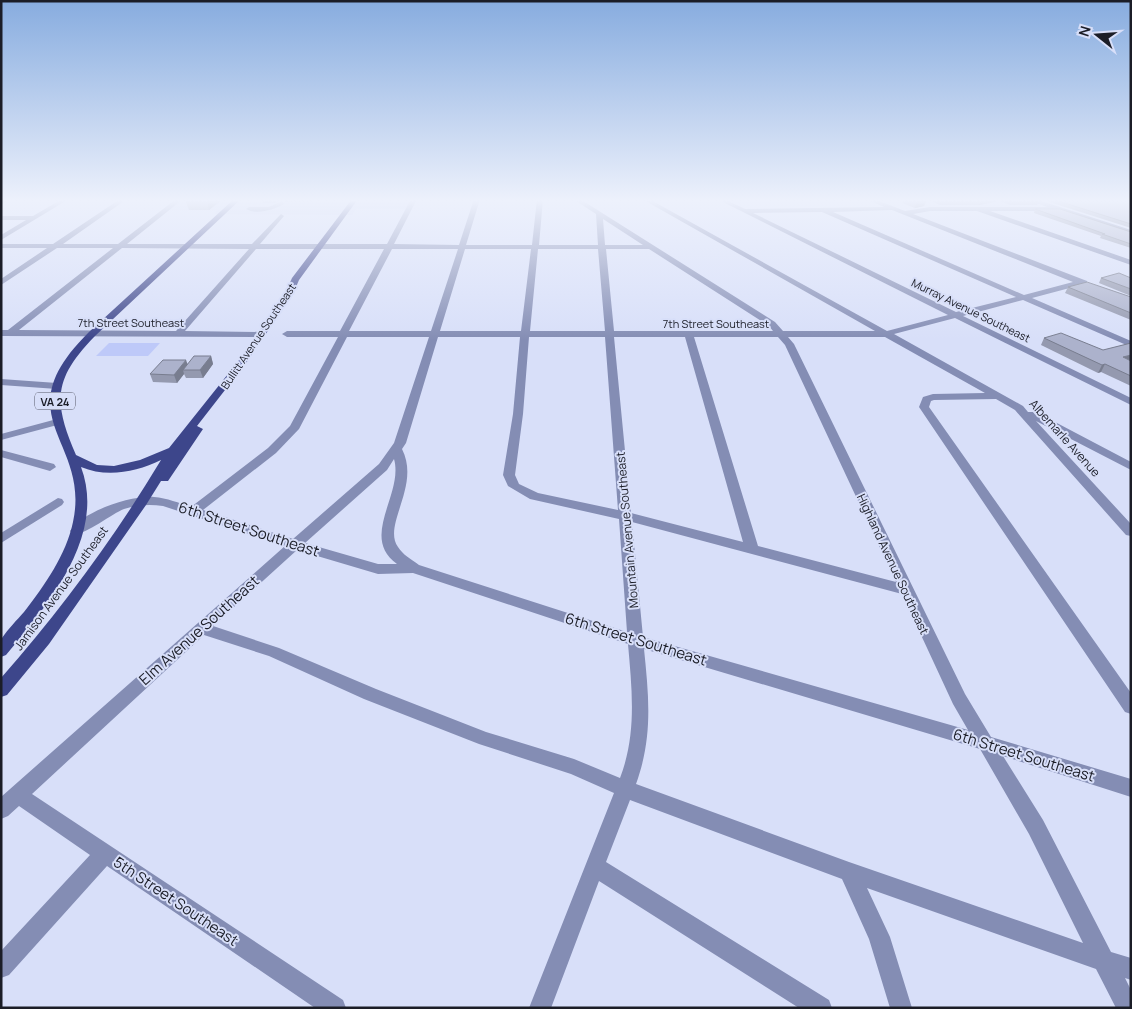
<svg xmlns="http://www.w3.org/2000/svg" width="1132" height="1009" font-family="Manrope,sans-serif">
<rect width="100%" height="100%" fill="#d8dff9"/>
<path fill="#cad2f3" d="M177,199h240l-6,10h-55l-4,6 -138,-1 3,-4h-54z"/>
<path fill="#bec9f9" d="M109,343h51l-12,13h-52z"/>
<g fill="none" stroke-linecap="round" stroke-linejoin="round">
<path fill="#848db4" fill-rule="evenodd" d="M4,199h7l-10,6v-5z
M62,199h7l-68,41v-5l25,-15h-25v-4h32z
M120,199h7l-64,45h55l58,-45h7l-56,45h125l29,-30 3,2 -24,28h127l24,-45h6l-23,45 65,1 15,-46h6l-14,46h66l5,-46h6l-4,46h59l-2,-31 -23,-15h7l195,123 8,9h92l-233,-132h7l238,132 61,-16 -231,-116h7l21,10 139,-2 -18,-8h8l31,12 25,-4h117l-21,-8h9l96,31v4l-72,-23h-69l141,49v5l-154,-54h-47l-17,3 174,67v4h-6l-49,13 99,43v6l-108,-47 -60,16 168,82v7l-176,-87 -61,16 129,72 5,6h8l95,50v8l-95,-49 95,103v12l-5,-1 -111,-125 -19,-11 -62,1 -3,1 -2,6 202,286v21l-6,-2 -206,-305 4,-10 10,-3 52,-1 -100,-56h-97l6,7 171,350 26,43 140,42v18l-128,-41 40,64 68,132 20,6v22l-6,-2 6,12v18h-15l-20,-39 -229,-81 23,49 22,71h-22l-21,-69 -27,-60 -212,-79 -24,62 223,138 3,8h-33l-200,-127 -48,127h-22l85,-215 -43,-19 -92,-30 -115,-45 -95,-43 -65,-21 -172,159 311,206 3,8h-31l-208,-142 -98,109 -8,3v-27l89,-96 -71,-49 -11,10 -7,3v-22l284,-251 -122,-40c-14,-2 -26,-1 -39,3 -13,5 -41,28 -52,25l-2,-3c13,-20 62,-36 84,-34 13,1 25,6 37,10l77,-59 22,-22 48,-89h-51l-5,-3 5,-3h53l44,-82h-128l-71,82 79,1v4l-3,1 -260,-1v-6h7l105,-82h-56l-56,37v-6l46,-31h-46v-4h52zM892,210l181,72 -49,13 -191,-83zM822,212l194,85 -60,15 -203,-99zM603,219l40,26h-38zM122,248l127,1 -73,82 -157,-1zM392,249h66l-27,82h-82zM465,249h66l-10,82h-81zM538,249h60l7,82h-75zM606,249h43l120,77 4,5h-159zM347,337h82l-35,106 -15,21 -86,75 -90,-29 73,-57 23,-24zM438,337h82l-7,77 -10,61 5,11 22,13 89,20 8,113 -208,-67c-8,-6 -16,-10 -21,-18 -16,-22 23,-61 4,-98l4,-6zM529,337h76l13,173 -80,-17 -19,-9 -4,-9 8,-61zM614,337h71l58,205 -112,-29zM694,337h84l7,8 111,237 -138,-36zM394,459c10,35 -35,78 3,105h-19l-73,-21 82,-73zM632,522l270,72 51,110 15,26 -325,-93zM297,550l81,24 35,-1 215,71c4,46 9,90 -8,134l-46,-19 -88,-27 -110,-43 -97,-41 -66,-22zM644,649l336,100 49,85 54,109 -234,-81 -213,-78c17,-47 13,-86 8,-135z
M282,201l2,3c-11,6 -27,11 -38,5l3,-2h20z
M1,379l56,4 5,3 -5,3 -56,-4z
M57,419l4,1 1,2 -1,2 -60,16v-6z
M1,450l53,14 2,3 -6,4 -49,-14z
M58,498l4,1 2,3 -2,3 -61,38v-10z"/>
<path fill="#3d468b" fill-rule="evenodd" d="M234,199h7l-146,137c-42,43 -42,66 -19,119l21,10 17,1 26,-6 29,-12 71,-89 45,-65 7,-16 60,-79h6l-59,81 -6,14 -47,69 -49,63 6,3 -35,52h-7l-15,24 -97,139 -42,51 -6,2v-19c59,-67 114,-141 160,-218 -25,12 -54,18 -80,7 26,69 -34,139 -75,188l-5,2c0,-5 -1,-14 1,-19 6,-9 15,-18 22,-26 21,-27 42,-57 49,-90 18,-83 -71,-104 16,-190z"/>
</g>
<path fill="#9499af" d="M190,199h33l-14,11h-20l-3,-8z
M262,199h59l-1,2 -35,1 -2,-3 -9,4h-11z
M903,199h129l6,3 -1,3h-27l-11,-4 -20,4h-39l-13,-6 -3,7 -9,2 -13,-5z
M1040,199h91v29z
M1035,209l96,23v16l-31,-10 1,-2 -67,-23z
M1101,278h30v18l-32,-13z
M1068,287l63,10v23l-66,-27z
M1044,338l86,23 1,25 -30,-14 -3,1 -57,-28z
M211,356l2,8 -10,14h-17l-2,-4 -7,9 -24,-1 -3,-8 37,-10z"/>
<path fill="#787d8f" d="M211,199h12l-14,11 -2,-8z
M273,199h10l-9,4z
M917,199h10l-3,7 -9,2z
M995,199h5l-1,2 -20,4 1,-3z
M1131,355v6l-8,-4z
M211,356l2,8 -10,14 -3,-8z
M186,360l3,8 -6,2 1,4 -7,9 -3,-8z
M1105,364l-4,8 -3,1 4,-8z"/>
<path fill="#acb2cc" stroke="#787d8f" d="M190,199h21l-4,3h-21z
M934,199h61l-15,3h-39z
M1003,199h29l6,3h-26z
M1052,199h79v25z
M1035,209h25l71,23v12l-29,-10h3z
M1119,273l12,5v11l-30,-11z
M1087,282l44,15v16l-63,-26z
M1061,333l42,17 28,-7v12l-8,2 8,4v15l-26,-12 -3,1 -58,-27z
M194,356h17l-11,14h-17z
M163,360h23l-12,15 -24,-1z"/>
<linearGradient id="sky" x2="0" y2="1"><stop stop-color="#87acdf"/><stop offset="0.59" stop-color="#edf1fc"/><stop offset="1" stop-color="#edf1fc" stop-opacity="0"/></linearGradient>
<rect width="1132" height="340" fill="url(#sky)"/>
<g text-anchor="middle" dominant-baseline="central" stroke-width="4" stroke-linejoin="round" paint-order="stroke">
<g font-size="11" fill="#1b1d27" stroke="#d8dff9">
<text transform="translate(971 310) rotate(26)">Murray Avenue Southeast</text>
<text x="131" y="322">7th Street Southeast</text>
<text x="716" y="323">7th Street Southeast</text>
<text transform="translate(258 336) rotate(-56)">Bullitt Avenue Southeast</text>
</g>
<rect fill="#d8dff9" stroke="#545766" stroke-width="1" x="35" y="392.5" width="40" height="17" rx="4"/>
<g font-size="11" font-weight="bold" fill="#1b1d27">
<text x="55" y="401">VA 24</text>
</g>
<g font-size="12" fill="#1b1d27" stroke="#d8dff9">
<text transform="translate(1065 438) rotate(48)">Albemarle Avenue</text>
<text transform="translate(627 530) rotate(-95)">Mountain Avenue Southeast</text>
<text transform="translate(893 564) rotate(65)">Highland Avenue Southeast</text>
<text transform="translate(61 588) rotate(-54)">Jamison Avenue Southeast</text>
</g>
<g font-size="15" fill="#1b1d27" stroke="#d8dff9">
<text transform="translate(249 529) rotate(18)">6th Street Southeast</text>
<text transform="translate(199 630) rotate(-42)">Elm Avenue Southeast</text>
<text transform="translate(636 639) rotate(17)">6th Street Southeast</text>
<text transform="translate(1024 755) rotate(17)">6th Street Southeast</text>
<text transform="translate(176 901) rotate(34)">5th Street Southeast</text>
</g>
</g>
<rect width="1132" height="1009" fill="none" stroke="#1b1d27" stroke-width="5"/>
<g transform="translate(1097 35) rotate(287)" stroke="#d8dff9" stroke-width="4" paint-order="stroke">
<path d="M0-4L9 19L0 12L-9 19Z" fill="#1b1d27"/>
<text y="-8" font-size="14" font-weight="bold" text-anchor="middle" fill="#1b1d27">N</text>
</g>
</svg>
